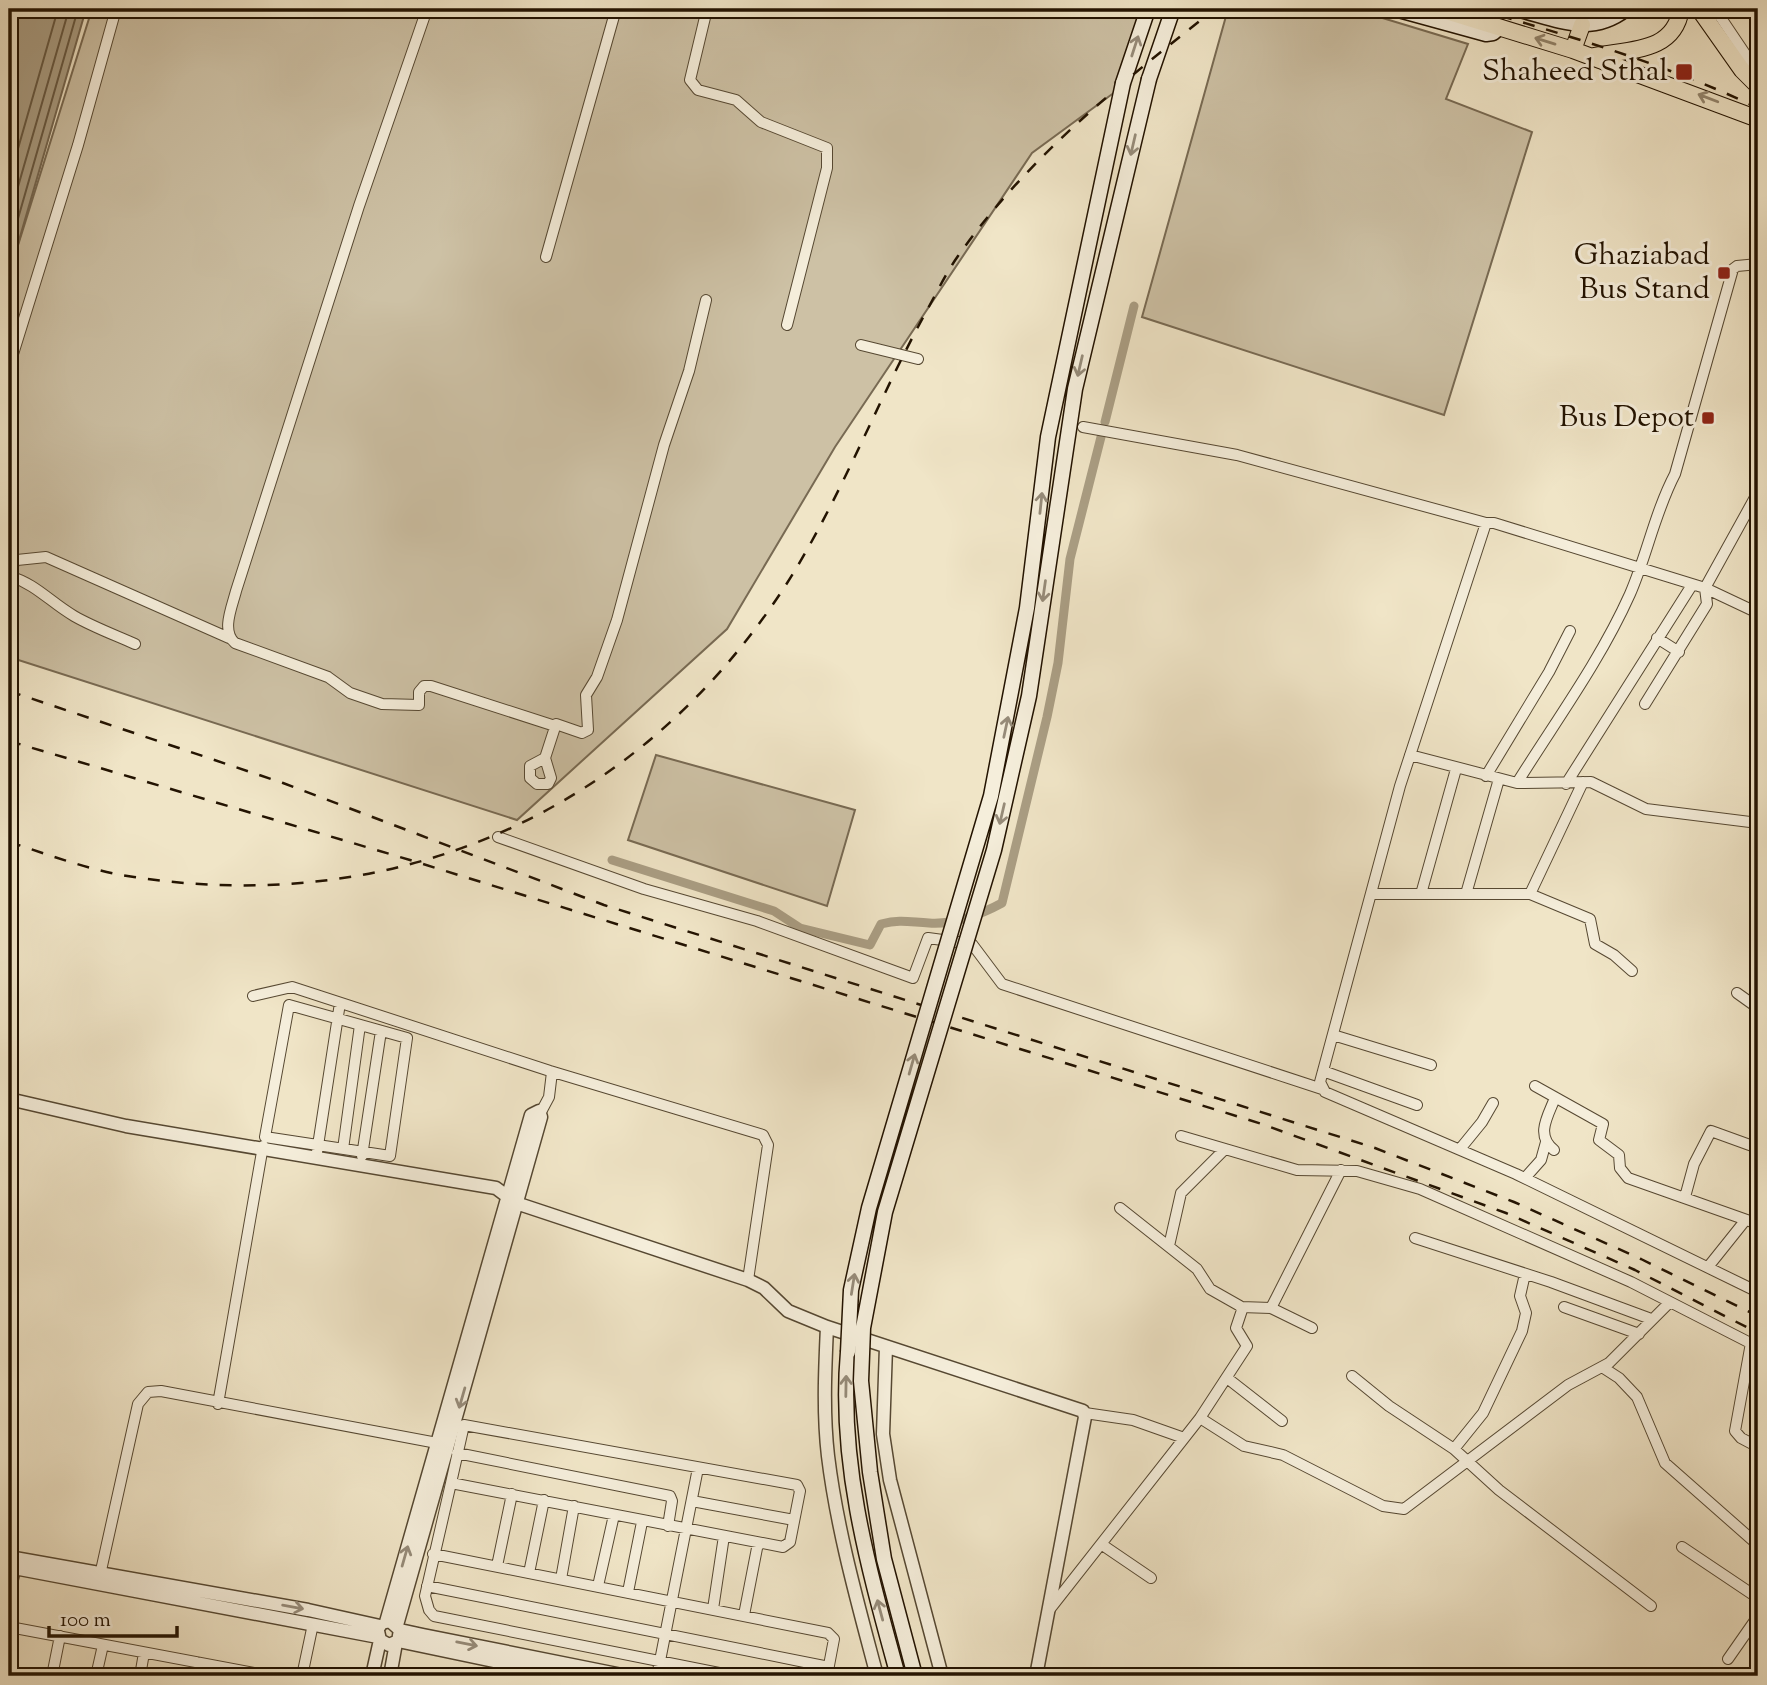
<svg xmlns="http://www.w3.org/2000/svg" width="1767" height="1685" font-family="'Sorts Mill Goudy',serif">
<rect width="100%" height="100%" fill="#f0e5c7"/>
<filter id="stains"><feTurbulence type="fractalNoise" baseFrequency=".00286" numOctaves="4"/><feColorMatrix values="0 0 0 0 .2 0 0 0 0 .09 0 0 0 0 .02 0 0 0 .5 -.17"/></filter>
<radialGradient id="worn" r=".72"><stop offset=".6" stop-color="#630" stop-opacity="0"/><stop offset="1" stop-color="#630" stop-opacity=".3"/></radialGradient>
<path fill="#cdc1a5" stroke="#786a53" stroke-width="2" d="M92,9h1051l-13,72 -98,72 -197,294 -108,182 -210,191 -508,-163v-383z
M1228,9h125l115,35 -22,55 86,33 -88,283 -302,-98z
M656,755l199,55 -28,96 -199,-66z"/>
<path fill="#aa9e84" stroke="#746650" stroke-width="2" d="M9,9h77l-77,266z"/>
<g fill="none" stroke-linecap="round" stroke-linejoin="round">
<path stroke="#665842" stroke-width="2" d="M9,180l49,-171
M9,218l60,-209
M9,250l69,-241"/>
<path stroke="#aa9e84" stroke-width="9" d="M1105,422l29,-116
M612,860l162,51 26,17 70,17 11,-21c20,-5 28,-2 48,-1 24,2 53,-9 73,-20l45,-186 11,-54 12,-104 31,-122"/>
<g stroke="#564832" stroke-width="12">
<path id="minor" d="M427,9l-68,197 -123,385c-4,16 -15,40 -1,52l93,34 22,16 32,11 37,1v-13l5,-6h7l124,40
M707,9l-17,71 8,10 38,10 25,22 66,26v20l-40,157
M1715,9l43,64
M546,257l70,-248
M861,345l57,14
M9,367l69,-222 38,-136
M1083,427l154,28 249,68
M1758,492l-53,96 -211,-65h-8l-86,263 -80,296 5,10 191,82 242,118
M9,568l8,-8 29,-3 183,81
M9,576c27,8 41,26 65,40 19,11 41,19 61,28
M1705,588l53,25
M1657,638l22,14
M1645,704l62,-100 -2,-16
M1410,755l107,28 74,-1 55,27 112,14
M545,758l-15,8v12l7,6h11l3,-6 -6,-20 11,-34 26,9 6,-3 -2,-35 11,-18 20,-57 47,-175 25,-74 17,-71
M1486,776l63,-104 21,-41
M1517,783c38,-61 83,-122 113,-189 17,-39 25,-82 45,-120l58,-205 4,-3 21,-2
M1566,784l126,-199
M498,837l146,52 113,32 156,57 15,-40 44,6 30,40 320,105
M1371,894h159l60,25 5,25 19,11 18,16
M1421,894l35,-125
M1466,894l33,-115
M1530,894l53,-112
M1737,993l21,15
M253,996l39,-9 258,84 213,64 5,10 -20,135
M289,1005l118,33 -17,118 -125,-19z
M1333,1035l98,30
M1323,1071l94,34
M1535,1086l68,38 -4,16 20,15 1,13 8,10 130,46
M541,1112l8,-15 3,-25
M1181,1136l116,34 60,1 63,18 211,93 127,65
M343,1149l17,-124
M1460,1149l22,-27 11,-19
M1554,1150c-19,-15 -6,-34 1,-52
M317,1152l23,-149
M362,1156l19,-125
M1525,1178l16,-18 5,-18
M1685,1197l9,-33 17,-33 47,17
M1415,1238l136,44 100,37
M1169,1246l12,-53 44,-44
M1708,1267l36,-45
M1241,1307l30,1 41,20
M1564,1307l75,27
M1271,1308l70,-138
M1751,1343l-16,88 6,7 17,9
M1602,1367l17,11 18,19 28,66 93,82
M1352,1376l37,30 65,43 45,41 152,116
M1227,1378l55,43
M218,1404l45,-258
M1085,1413l48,7 51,18
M1200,1418l44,28 39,9 100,51 21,3 164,-124 41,-22 61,-61
M1454,1449l29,-36 39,-82 4,-18 -6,-17 5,-22
M457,1453l213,43 2,5 -4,25
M451,1483l13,-58 333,60 3,6 -10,51 -7,5 -332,-64 -26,113 4,14 5,6 300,60
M692,1501l102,19
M1101,1544l50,34
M1682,1547l76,51
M433,1554l395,79 6,6 -7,37
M497,1566l15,-72
M529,1573l15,-73
M100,1575l38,-171 10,-12 13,-1 276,52
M561,1579l13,-73
M427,1586l402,81
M598,1586l16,-71
M628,1592l14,-70
M713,1609l11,-73
M1050,1609l150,-191 47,-72 -11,-18 6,-18 -2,-4 -30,-17 -13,-20 -77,-61
M744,1615l14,-72
M15,1628l255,48
M1728,1659l30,-43
M52,1676l8,-40
M96,1676l7,-31
M140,1676l4,-23
M193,1676l3,-14
M302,1676l11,-52
M657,1676l41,-208"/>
</g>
<g stroke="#564832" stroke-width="15">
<path id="tertiary" d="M9,1099l117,27 370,62 20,15 232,77 16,8 24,23 39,16 256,84 2,6 -49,259
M827,1327c-2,43 -4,86 1,129 9,74 30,148 49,220
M886,1347l-3,87 7,46 52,196
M9,1557l299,53 72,16
M9,1567l369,70
M9,1592l5,-24
M386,1622l145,-507 8,-4 2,6 -144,508
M391,1622l9,8 23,5 204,41
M378,1631l2,9 9,5 9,-4 2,-11
M398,1641l168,35
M372,1676l8,-36
M390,1676l6,-33"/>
</g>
<g stroke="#231301" stroke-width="17">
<path id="secondary" d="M1395,9l91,25 7,-1 7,-6
M1516,9c41,10 74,28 110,0
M1149,79l24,-70
M1123,83l25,-74
M848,1352c-10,111 21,218 50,324"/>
</g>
<g stroke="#231301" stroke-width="18">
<path id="trunk" d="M1440,9l133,41 185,69
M1699,9l43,61 16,16
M1573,50l9,-25
M1594,56c36,-7 80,-3 87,-47"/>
</g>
<use href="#minor" stroke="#f5eedb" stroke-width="10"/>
<use href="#tertiary" stroke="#f5eedb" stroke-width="12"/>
<use href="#secondary" stroke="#f5eedb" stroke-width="14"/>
<use href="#trunk" stroke="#f0e5c7" stroke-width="16"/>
<path stroke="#231301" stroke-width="2.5" stroke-dasharray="12 12" stroke-linecap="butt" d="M1477,9c96,28 191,56 281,99
M9,691l274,92 321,122 771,243 139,54 127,57 117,57
M9,741l401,119 852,264 244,89 129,57 123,63
M9,842c41,13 82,29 125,35 261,40 499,-63 646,-283 58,-88 95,-189 146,-282 10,-18 20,-39 32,-56 70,-99 163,-173 257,-247"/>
<g stroke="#231301" stroke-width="17" stroke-linecap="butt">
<path id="secondary-bridge" d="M848,1352l3,-62 18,-82 122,-412 36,-188 21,-171 75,-354
M915,1676l-31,-117 -14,-87 -9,-91 2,-53 22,-116 109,-362 35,-154 46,-307 74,-310"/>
</g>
<use href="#secondary-bridge" stroke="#f5eedb" stroke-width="14"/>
</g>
<defs><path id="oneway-shaft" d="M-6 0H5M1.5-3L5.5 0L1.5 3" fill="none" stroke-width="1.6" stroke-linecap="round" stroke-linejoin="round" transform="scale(1.75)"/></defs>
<g stroke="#94866e">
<use href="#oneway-shaft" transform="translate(1545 41) rotate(-163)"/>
<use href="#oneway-shaft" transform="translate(1708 98) rotate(-159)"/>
</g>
<g stroke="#968b79">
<use href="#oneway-shaft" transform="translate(1135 46) rotate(-72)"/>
<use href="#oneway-shaft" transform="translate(1133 145) rotate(103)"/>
<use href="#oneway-shaft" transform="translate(1080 366) rotate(103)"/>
<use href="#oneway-shaft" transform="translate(1041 503) rotate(-84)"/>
<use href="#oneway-shaft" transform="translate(1044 591) rotate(98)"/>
<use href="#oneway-shaft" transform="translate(1006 727) rotate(-78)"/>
<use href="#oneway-shaft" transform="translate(1002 814) rotate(103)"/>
<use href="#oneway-shaft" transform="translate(912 1064) rotate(-74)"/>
<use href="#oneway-shaft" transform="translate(853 1284) rotate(-81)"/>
<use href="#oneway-shaft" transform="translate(846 1386) rotate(-89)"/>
<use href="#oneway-shaft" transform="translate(462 1398) rotate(106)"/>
<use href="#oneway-shaft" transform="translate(405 1556) rotate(-74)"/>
<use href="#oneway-shaft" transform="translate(293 1607) rotate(10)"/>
<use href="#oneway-shaft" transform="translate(880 1610) rotate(-105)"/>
<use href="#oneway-shaft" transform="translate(467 1644) rotate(11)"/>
</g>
<g fill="#8f2418" stroke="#f5eedb" stroke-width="2.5">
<rect x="1675" y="63" width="18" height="18" rx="3.5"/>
<rect x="1717" y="266" width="14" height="14" rx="3.5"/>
<rect x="1701" y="411" width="14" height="14" rx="3.5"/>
</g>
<g text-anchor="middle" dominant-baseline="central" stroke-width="6" stroke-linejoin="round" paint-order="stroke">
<g font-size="30" fill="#231301" stroke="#f5eedb" text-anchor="end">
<text x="1668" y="72">Shaheed Sthal</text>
<text x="1710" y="256">Ghaziabad<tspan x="1710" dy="34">Bus Stand</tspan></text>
<text x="1694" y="418">Bus Depot</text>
</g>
</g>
<rect width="1767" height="1685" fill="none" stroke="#f0e5c7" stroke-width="35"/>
<rect x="10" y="10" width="1746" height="1664" fill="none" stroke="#231301" stroke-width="3.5"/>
<rect x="18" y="18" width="1732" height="1650" fill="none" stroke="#231301" stroke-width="2"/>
<path d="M49 1626v10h128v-10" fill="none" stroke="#231301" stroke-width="3.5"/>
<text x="60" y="1626" font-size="21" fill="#231301" stroke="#f5eedb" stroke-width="5" paint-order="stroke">100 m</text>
<rect width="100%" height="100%" filter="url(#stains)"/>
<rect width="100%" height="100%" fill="url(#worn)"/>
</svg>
